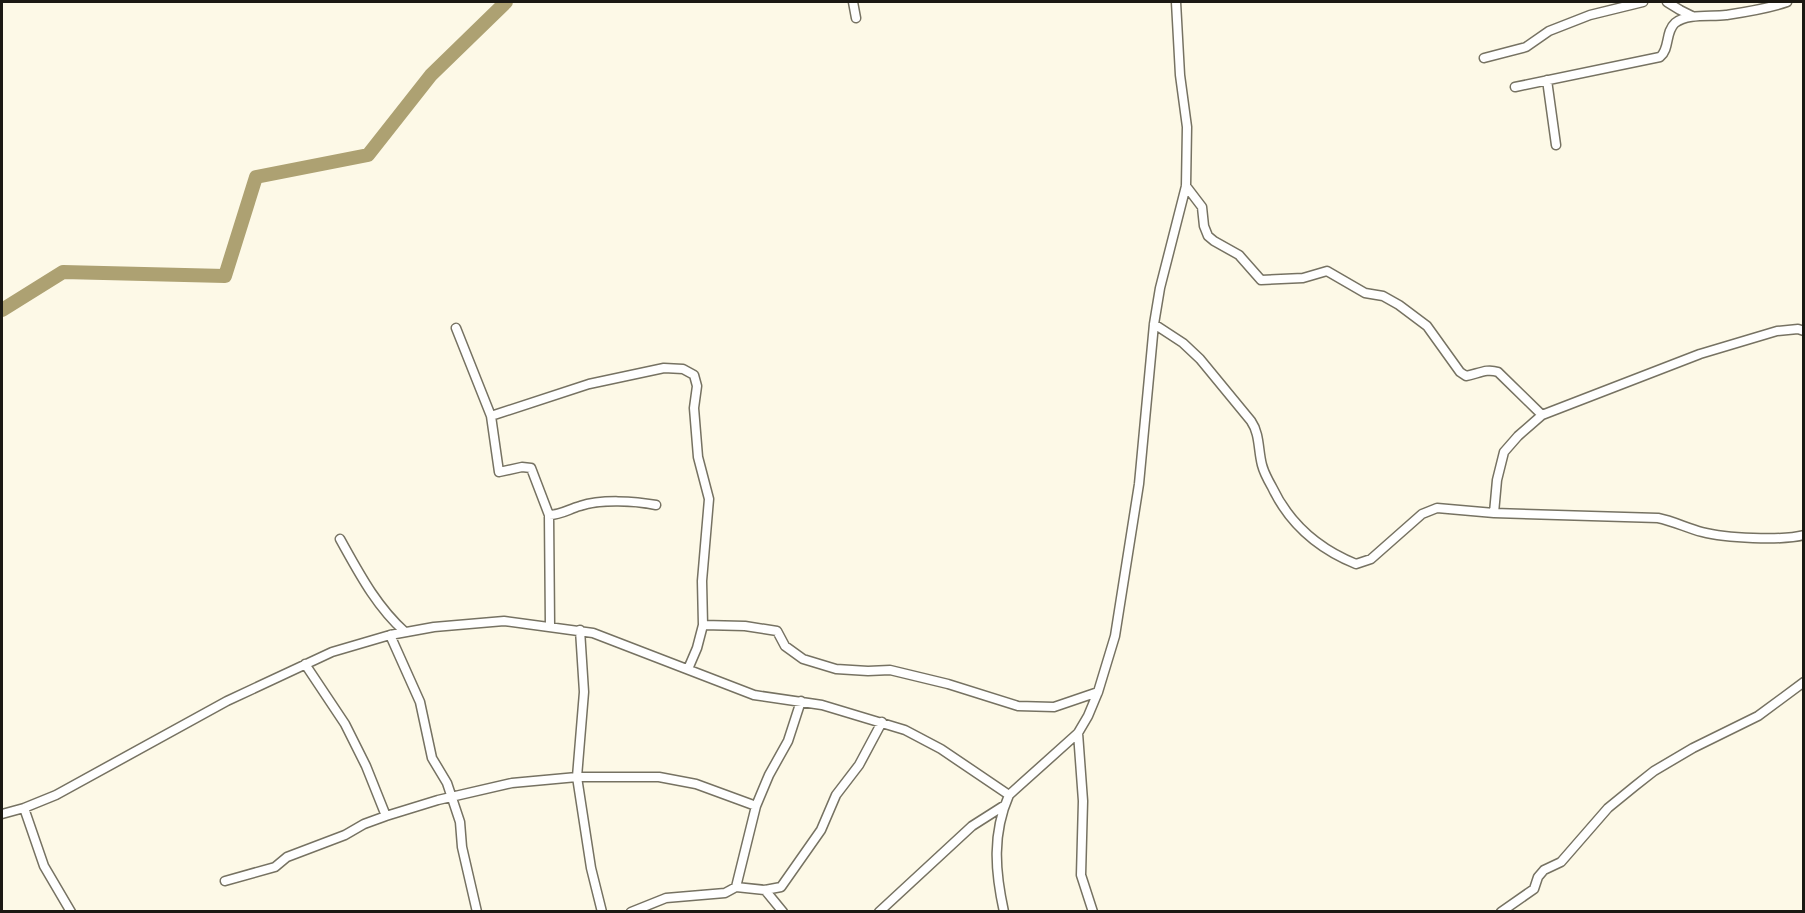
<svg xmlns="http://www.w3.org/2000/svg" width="1805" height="913" font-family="Merriweather,serif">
<rect width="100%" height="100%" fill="#fdf9e7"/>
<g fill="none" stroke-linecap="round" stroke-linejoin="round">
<path stroke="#ada172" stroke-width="14" d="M2,310l61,-38 162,4 31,-99 112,-22 63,-80 75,-73"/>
<g stroke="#767262" stroke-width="11">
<path id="street" d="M853,2l3,16
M1667,2l13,8 12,6
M1484,58l42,-11 23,-16 41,-16 53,-13
M1547,80l9,65
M1515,87l145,-30c10,-8 5,-25 15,-34 13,-10 36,-6 51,-8 20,-3 41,-6 61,-13
M1186,186l16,21 2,19 4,10 6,5 25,14 22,25 42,-2 24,-7 38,22 18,3 16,9 28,21 33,46 6,4c12,-2 20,-8 32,-4l44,43
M1154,324l29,19 17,16 51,62c9,13 7,29 11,44 2,8 6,15 10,22 17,36 47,62 84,77l15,-5 51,-45 15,-6 57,5 164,5c15,3 29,10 44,14 23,6 79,9 102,3
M456,328l35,88 8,56 23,-5 9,1 18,47 1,111
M491,416l98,-32 75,-16 19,1 11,6 3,11 -3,22 4,49 11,42 -7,82 1,44 -6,23 -9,21
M1494,513l3,-33 7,-28 14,-16 24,-21 158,-61 77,-23 21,-2 6,2
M549,515c12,0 20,-6 31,-9 21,-7 55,-5 76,-1
M340,539c19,34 36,67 65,93
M703,625l42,1 32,5 8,15 18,13 33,10 32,2 22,-1 58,14 70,22 36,1 44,-15
M580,630l4,62 -7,85 14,91 11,44
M390,635l30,67 12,56 15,25 13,39 2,25 15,65
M305,664l40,60 21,42 20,50
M1078,733l5,68 -2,74 12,37
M24,808l20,58 27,46
M2,814l22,-6 32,-13 171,-94 105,-49 58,-17 44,-8 70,-6 89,12 161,62 68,10 83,25 36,19 68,46
M225,881l50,-14 12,-10 58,-22 19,-11 22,-8 52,-16 74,-17 65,-6h82l37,7 60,22
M736,887l20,-81 13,-31 19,-34 13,-40
M765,890l18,22
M631,912l35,-14 59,-5 11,-6 29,3 16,-3 40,-57 15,-35 23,-30 23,-43
M879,912l93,-86 33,-21
M1004,912c-9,-41 -12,-78 5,-117l69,-62 10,-17 10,-24 17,-56 24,-152 15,-160 6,-36 26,-102 1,-59 -7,-52 -4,-73
M1501,912l33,-23 4,-12 6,-7 17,-8 47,-54 27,-22 19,-15 39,-23 65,-32 46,-34"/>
</g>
<use href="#street" stroke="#fff" stroke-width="8"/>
</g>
<rect width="1805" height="913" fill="none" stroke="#1b1913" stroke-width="6"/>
</svg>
